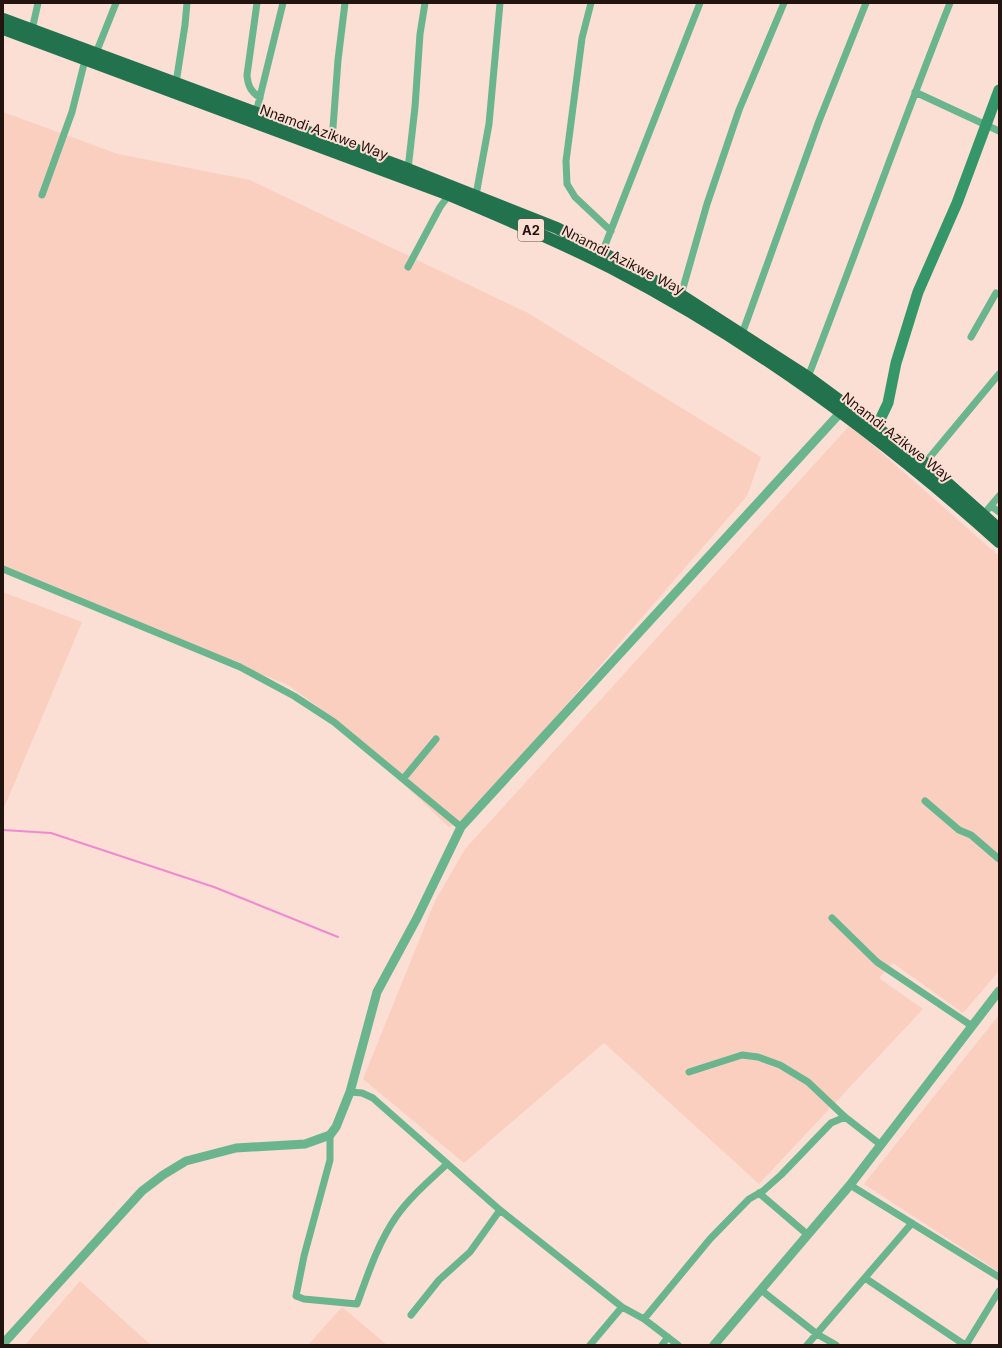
<svg xmlns="http://www.w3.org/2000/svg" width="1002" height="1348" font-family="Inter,sans-serif">
	<style>
		.built { fill: #fbcfc0 }
		.lines { fill: none; stroke-linecap: round; stroke-linejoin: round }
		.stream { stroke: #f189d2; stroke-width: 2 }
		.minor { stroke: #6ab58d; stroke-width: 7 }
		.tertiary { stroke: #6ab58d; stroke-width: 9 }
		.secondary { stroke: #359769; stroke-width: 11 }
		.trunk { stroke: #22724d; stroke-width: 12 }
		.labels { text-anchor: middle; stroke-width: 4; stroke-linejoin: round; paint-order: stroke }
		.shield { fill: #fbded4; stroke: #64514a; stroke-width: 1 }
		.shield-label { font-size: 13px; font-weight: bold; fill: #24140f }
		.street-label { font-size: 14px; fill: #24140f; stroke: #fbded4 }
	</style>
	<rect width="100%" height="100%" fill="#fbded4"/>
	<path class="built" d="M3 112 118 154 250 180 528 313 761 457 747 496 471 815 449 827 335 719 288 685 3 569Z
		M850 425 999 556V971L963 1013 893 963 879 978 923 1009 759 1184 604 1043 464 1163 363 1079 435 901 465 849Z
		M3 592 82 622 4 808 3 807Z
		M999 1015V1272L864 1184Z
		M80 1281 151 1345H25Z
		M342 1307 387 1345H308Z"/>
	<g class="lines">
		<path class="stream" d="M3 830 51 833 214 887 338 937"/>
		<path class="minor" d="M257 3 247 75C248 87 251 91 260 98
			M591 3 582 38 566 161 567 184 575 197 611 231
			M32 30 38 3
			M96 53 116 3
			M176 83 185 25 187 3
			M915 92 999 131
			M256 113 283 3
			M332 141 338 60 345 3
			M408 169 415 107 420 34 425 3
			M42 195 72 112 85 60
			M476 195 489 124 500 3
			M602 253 700 3
			M408 267 440 207 449 195
			M681 295 707 204 739 110 784 3
			M742 334 819 121 866 3
			M971 337 996 293
			M808 377C856 253 901 127 950 3
			M925 463 999 374
			M991 506 999 512
			M983 515 999 496
			M3 569 240 667 294 696 334 722 461 827
			M403 779 436 739
			M925 801 959 830 971 835 999 859
			M832 918 877 962 972 1026
			M689 1072 742 1055 758 1057 780 1065 808 1082 845 1117 881 1145
			M350 1092 362 1093 373 1098 500 1210 622 1307 644 1319 678 1345
			M330 1135V1160L304 1256 296 1296 304 1299 357 1304C368 1274 378 1243 396 1217 410 1197 429 1181 447 1164
			M850 1185 999 1277
			M759 1193 808 1235
			M865 1278 965 1345
			M761 1290 817 1334 836 1345
			M411 1315 439 1280 470 1252 500 1210
			M644 1319 710 1239 749 1199 763 1191 781 1175 831 1123 845 1117
			M590 1345 622 1307
			M662 1345 668 1337
			M807 1345 912 1223
			M966 1345 999 1291"/>
		<path class="tertiary" d="M3 1344 142 1191 163 1175 186 1161 236 1148 305 1144 330 1135 336 1127 350 1092 377 992 417 918 461 827 841 412
			M714 1345 850 1185 999 991"/>
		<path class="secondary" d="M877 426 888 403 896 363 918 292 957 203 999 90"/>
		<path class="trunk" d="M3 19 408 169 557 228 681 295 808 377 925 463 999 529
			M3 29 449 195C504 218 558 241 611 268 752 341 881 436 999 542"/>
	</g>
	<g class="labels">
		<rect class="shield" x="518" y="219" width="26" height="22" rx="3"/>
		<g class="shield-label">
			<text x="531" y="235">A2</text>
		</g>
		<g class="street-label">
			<text transform="translate(324 132) rotate(20)" y="5">Nnamdi Azikwe Way</text>
			<text transform="translate(623 260) rotate(27)" y="5">Nnamdi Azikwe Way</text>
			<text transform="translate(897 437) rotate(38)" y="5">Nnamdi Azikwe Way</text>
		</g>
	</g>
	<rect width="1002" height="1348" fill="none" stroke="#24140f" stroke-width="8"/>
</svg>
